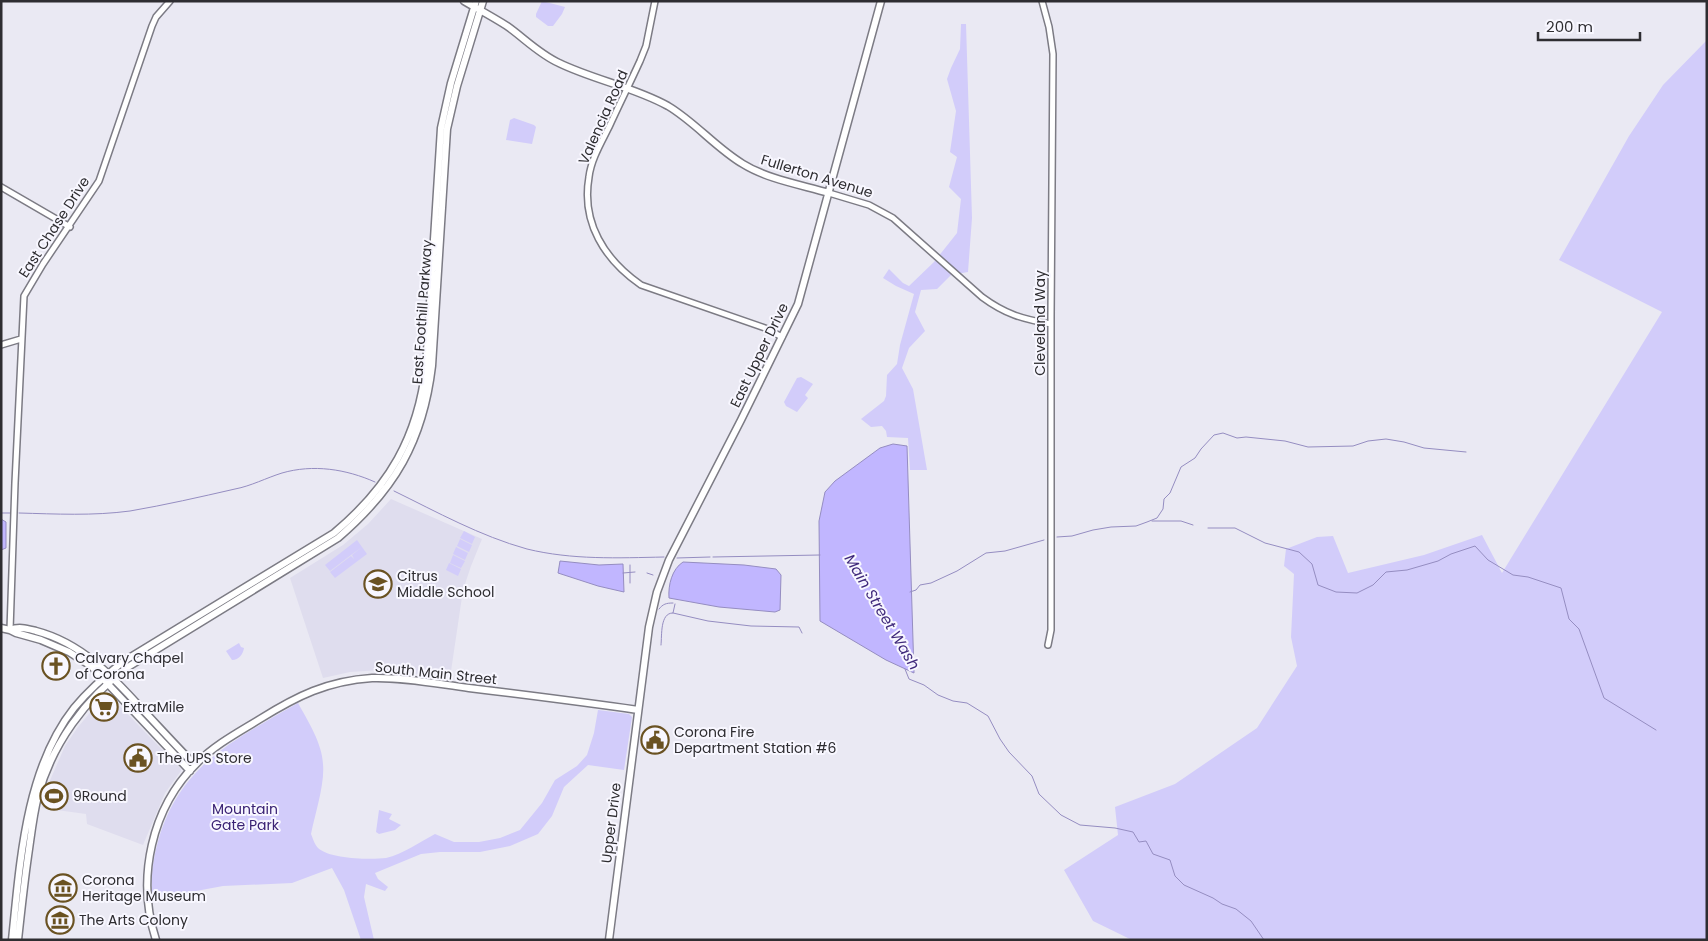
<svg xmlns="http://www.w3.org/2000/svg" width="1708" height="941" font-family="Poppins,sans-serif">
	<style>
		.built { fill: #dfddee }
		.green { fill: #d2ccfa }
		.water { fill: #c1b6ff; stroke: #958dc1 }
		.lines { fill: none; stroke-linecap: round; stroke-linejoin: round }
		.stream { stroke: #958dc1; stroke-width: 1 }
		.minor-casing { stroke: #7c7b84; stroke-width: 8 }
		.major-casing { stroke: #7c7b84; stroke-width: 9 }
		.minor { stroke: #fff; stroke-width: 5 }
		.major { stroke: #fff; stroke-width: 6 }
		.labels { text-anchor: middle; stroke-width: 4; stroke-linejoin: round; paint-order: stroke }
		.street-label { font-size: 14px; fill: #2e2d31; stroke: #f8f7ff }
		.poi-label { font-size: 14px; fill: #2e2d31; stroke: #f8f7ff; text-anchor: start }
		.park-label { font-size: 14px; fill: #3a2274; stroke: #f8f7ff }
		.water-label { font-size: 15px; font-style: italic; fill: #402a7c; stroke: #f8f7ff }
	</style>
	<rect width="100%" height="100%" fill="#eae9f3"/>
	<path class="built" d="M391 499 482 539 471 566 463 590 450 678 381 670 350 672 323 678 290 578 343 545 368 524Z
		M105 695H109L181 769V771L165 793 143 845 87 824 86 814 42 808 48 785 65 746 78 727Z"/>
	<path class="green" d="M542 1 565 7 562 14 553 26H548L536 17V14Z
		M961 24H966L972 218 968 272 951 275 937 289 921 290 915 312 925 331 909 348 902 368 913 389 927 470H910L908 438 887 437 886 431 882 426 871 427 861 419 884 401 886 396 887 375 897 364 900 345 914 294 896 286 883 278 889 269 903 283 909 286 934 262 957 233 961 199 949 187 957 157 950 152 956 111 947 79 951 68 960 49Z
		M1707 40V940H1132L1093 921 1064 870 1118 835 1115 807 1175 784 1257 728 1297 666 1291 637 1294 574 1284 566 1286 549 1317 537 1333 536 1348 573 1424 555 1482 535 1502 573 1662 312 1559 260 1629 136 1663 85Z
		M514 118 534 125 536 127 532 144 506 140 510 120Z
		M801 377 813 384 805 395 808 398 797 412 786 406 784 402 797 378Z
		M464 531 475 537 472 544 460 538Z
		M460 539 472 545 469 552 457 546Z
		M357 540 362 547 351 555 350 553 351 555 330 571 325 565Z
		M362 547 367 554 335 578 330 572 351 556 354 559 352 555Z
		M456 547 468 553 465 560 453 554Z
		M453 555 465 561 461 568 450 563Z
		M449 563 461 569 458 576 446 570Z
		M239 643 241 647 244 648C243 654 239 660 232 660L226 651Z
		M298 703C308 721 322 743 323 764 325 784 315 814 311 834 313 839 314 843 318 848 330 859 370 860 386 858 403 854 420 842 435 834L454 842H479L500 838 520 830 542 803 555 780 577 766 587 755 594 733 598 710 629 714 632 717 624 770 588 765 564 787 552 816 538 834 510 846 480 852H440L421 854 375 873 378 879 388 887 385 891 366 884 364 897 374 940H361L344 890 332 868 292 883 223 886 153 899C150 879 153 858 159 838 181 764 236 739 298 703Z
		M379 810 392 814 389 819 401 825 395 830 379 834 376 832Z"/>
	<path class="water" d="M893 444 907 446 914 673 886 660 820 621 819 521 825 492 835 481 880 448Z
		M1 519 6 522V548L1 550Z
		M560 561 599 565 623 564 624 592 598 586 558 573Z
		M683 562 744 565 776 569 781 575 780 610 775 612 719 607 669 598C668 585 672 569 683 562Z"/>
	<g class="lines">
		<path class="stream" d="M394 491C437 512 480 536 527 549 572 560 618 558 664 557
			M1 513H11
			M19 513C56 514 93 516 130 511 165 505 200 497 235 489 251 486 266 478 282 473 313 464 346 469 375 482
			M1152 521H1181L1193 525
			M1208 528H1235L1265 543 1299 552 1312 564 1318 585 1336 592 1357 593 1373 585 1386 572 1407 570 1438 561 1451 554 1475 546 1488 560 1513 575 1528 577 1561 588 1569 619 1579 629 1604 698 1656 730
			M1057 537 1072 536 1093 530 1111 527 1136 526 1147 522 1157 518 1163 509 1164 499 1170 493 1181 467 1195 458 1201 449 1214 435 1223 433 1237 438 1246 437 1285 441 1308 447 1353 446 1368 441 1386 439 1404 442 1424 448 1466 452
			M713 557 820 555
			M677 558 710 557
			M630 565V583
			M623 573 635 572
			M647 573 653 575
			M910 592 916 590 920 585 931 583 957 571 986 553 1005 551 1044 540
			M659 609C663 604 666 603 673 603
			M673 613 708 621 751 626 799 627 802 633
			M661 645C662 635 660 613 673 613L675 604
			M905 669 909 679 924 685 938 695 953 701 967 703 988 716 1000 739 1009 752 1032 776 1039 794 1061 815 1080 825 1115 828 1133 832 1139 842 1146 841 1153 854 1170 860 1175 876 1184 885 1213 898 1222 904 1236 909 1251 921 1264 940"/>
		<g class="minor-casing">
			<path id="minor" d="M655 1 646 46 640 61C630 83 619 105 609 127 601 143 591 160 589 177 581 223 605 260 641 285L765 328 782 337
				M1042 1 1049 27 1053 54 1051 315V630L1048 645
				M1 187 70 227
				M829 193 869 205 893 218 982 297C1005 314 1022 319 1051 324
				M1 345 21 339
				M10 630 15 483 24 296 43 264 99 181 152 26 156 17 170 1"/>
		</g>
		<g class="major-casing">
			<path id="major" d="M464 1C478 9 493 17 507 26 524 38 539 54 559 63 594 80 634 87 668 106 695 122 716 148 743 164 767 179 802 185 829 193
				M1 628 10 630 16 633 41 640 69 652 91 666 190 771
				M10 630C19 626 28 629 36 631 82 643 112 676 142 709 160 728 177 747 195 765
				M12 940C20 864 25 770 74 708 88 691 106 675 124 661L334 533C389 487 418 437 426 366L441 128 451 83 476 1
				M18 940C21 912 24 884 28 856 31 836 33 816 38 796 52 744 85 699 128 667L338 538C395 489 423 441 432 366L447 129 457 86 483 1
				M156 940C136 879 151 807 198 762 216 744 239 732 260 719 297 696 327 681 372 678 404 677 438 684 469 688 526 695 582 702 638 710
				M609 940 649 627 657 592 669 560 741 420 798 304 881 1"/>
		</g>
		<use href="#minor" class="minor"/>
		<use href="#major" class="major"/>
	</g>
	<defs>
		<g id="school-ring" transform="scale(1.4375)"><circle r="9.5" fill="#f8f7ff" stroke="#6a5222" stroke-width="1.5"/><path d="M0-5L7-2L0 1L-7-2ZM-4 1L0 2.5L4 1V4Q0 6-4 4Z" fill="#6a5222"/></g>
		<g id="church-ring" transform="scale(1.4375)"><circle r="9.5" fill="#f8f7ff" stroke="#6a5222" stroke-width="1.5"/><path d="M-1.2-6h2.4v3.5h3.3v2.4h-3.3V6h-2.4V-.1h-3.3v-2.4h3.3Z" fill="#6a5222"/></g>
		<g id="supermarket-ring" transform="scale(1.4375)"><circle r="9.5" fill="#f8f7ff" stroke="#6a5222" stroke-width="1.5"/><path d="M-6-5.5h2.5l.6 2H6L4.5 2H-2.5L-4.4-4H-6ZM-1.5 3.2a1.3 1.3 0 1 0 .1 0ZM3 3.2a1.3 1.3 0 1 0 .1 0Z" fill="#6a5222"/></g>
		<g id="civic-ring" transform="scale(1.4375)"><circle r="9.5" fill="#f8f7ff" stroke="#6a5222" stroke-width="1.5"/><path d="M-.6-6.5H3V-4.5H.6V-3L4-1V1h2V6H-6V1h2V-1L-.6-3ZM-1.2 2.5V6h2.4V2.5Z" fill="#6a5222"/></g>
		<g id="stadium-ring" transform="scale(1.4375)"><circle r="9.5" fill="#f8f7ff" stroke="#6a5222" stroke-width="1.5"/><path d="M0-5a6.5 5 0 1 0 0 10a6.5 5 0 1 0 0-10ZM-3.5-1.8h7v3.6h-7Z" fill="#6a5222"/></g>
		<g id="museum-ring" transform="scale(1.4375)"><circle r="9.5" fill="#f8f7ff" stroke="#6a5222" stroke-width="1.5"/><path d="M0-6L6-3V-2H-6V-3ZM-5-1h2V3h-2ZM-1-1h2V3h-2ZM3-1h2V3H3ZM-6 4H6V6H-6Z" fill="#6a5222"/></g>
	</defs>
	<g fill-rule="evenodd">
		<use href="#school-ring" x="378" y="584"/>
		<use href="#church-ring" x="56" y="666"/>
		<use href="#supermarket-ring" x="104" y="707"/>
		<use href="#civic-ring" x="655" y="740"/>
		<use href="#civic-ring" x="138" y="758"/>
		<use href="#stadium-ring" x="54" y="796"/>
		<use href="#museum-ring" x="63" y="888"/>
		<use href="#museum-ring" x="60" y="920"/>
	</g>
	<g class="labels">
		<g class="street-label">
			<text transform="translate(603 117) rotate(-66)" y="5">Valencia Road</text>
			<text transform="translate(817 176) rotate(17)" y="5">Fullerton Avenue</text>
			<text transform="translate(54 227) rotate(-57)" y="5">East Chase Drive</text>
			<text transform="translate(422 312) rotate(-86)" y="5">East Foothill Parkway</text>
			<text transform="translate(1040 323) rotate(-90)" y="5">Cleveland Way</text>
			<text transform="translate(759 355) rotate(-64)" y="5">East Upper Drive</text>
			<text transform="translate(436 673) rotate(6)" y="5">South Main Street</text>
			<text transform="translate(611 823) rotate(-83)" y="5">Upper Drive</text>
		</g>
		<g class="poi-label">
			<text x="397" y="581">Citrus<tspan x="397" dy="16">Middle School</tspan></text>
			<text x="75" y="663">Calvary Chapel<tspan x="75" dy="16">of Corona</tspan></text>
			<text x="123" y="712">ExtraMile</text>
			<text x="674" y="737">Corona Fire<tspan x="674" dy="16">Department Station #6</tspan></text>
			<text x="157" y="763">The UPS Store</text>
			<text x="73" y="801">9Round</text>
			<text x="82" y="885">Corona<tspan x="82" dy="16">Heritage Museum</tspan></text>
			<text x="79" y="925">The Arts Colony</text>
		</g>
		<g class="park-label">
			<text x="245" y="814">Mountain<tspan x="245" dy="16">Gate Park</tspan></text>
		</g>
		<g class="water-label">
			<text transform="translate(882 612) rotate(59)" y="5">Main Street Wash</text>
		</g>
	</g>
	<rect width="1708" height="941" fill="none" stroke="#2e2d31" stroke-width="5"/>
	<path d="M1538 32v8h102v-8" fill="none" stroke="#2e2d31" stroke-width="2.5"/>
	<text x="1546" y="32" font-size="15" fill="#2e2d31" stroke="#f8f7ff" stroke-width="4" paint-order="stroke">200 m</text>
</svg>
